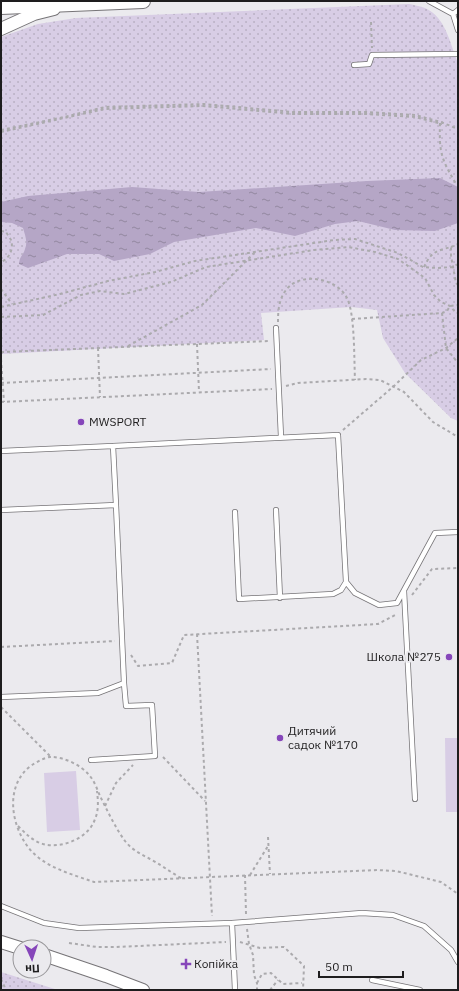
<svg xmlns="http://www.w3.org/2000/svg" width="459" height="991" font-family="'IBM Plex Sans',sans-serif">
	<style>
		.grass { fill: url(#grass-dots) }
		.pitch { fill: #d8cde5 }
		.water { fill: url(#water-ripples) }
		.lines { fill: none; stroke-linecap: round; stroke-linejoin: round }
		.lane-casing { stroke: #767477; stroke-width: 6 }
		.secondary-casing { stroke: #767477; stroke-width: 14 }
		.primary-casing { stroke: #767477; stroke-width: 16 }
		.path { stroke: #abaaad; stroke-width: 2; stroke-dasharray: 3 3; stroke-linecap: butt }
		.lane { stroke: #fff; stroke-width: 4.5 }
		.secondary { stroke: #fff; stroke-width: 12 }
		.primary { stroke: #fff; stroke-width: 14 }
		.poi-dot { fill: #8646ba; stroke: #ebeaee; stroke-width: 1.5 }
		.labels { text-anchor: middle; stroke-width: 4; stroke-linejoin: round; paint-order: stroke }
		.poi-label { font-size: 12px; fill: #1e1d1e; stroke: #ebeaee; text-anchor: start }
	</style>
	<defs>
		<pattern id="grass-dots" width="8" height="8" patternUnits="userSpaceOnUse"><rect width="8" height="8" fill="#d8cde5"/><path d="M2 2h.1M6 6h.1" fill="none" stroke="#b9b0c4" stroke-width="1.8" stroke-linecap="round"/></pattern>
		<pattern id="water-ripples" width="26" height="14" patternUnits="userSpaceOnUse"><rect width="26" height="14" fill="#b5a6c6"/><path d="M2 4q2-2 4 0t4 0M15 11q2-2 4 0t4 0" fill="none" stroke="#9387a0"/></pattern>
	</defs>
	<rect width="100%" height="100%" fill="#ebeaee"/>
	<path class="grass" d="M409 4C414 5 420 6 425 8 446 17 450 44 458 63V421L451 418 405 373 383 338 377 310 351 307 261 313 264 340 1 354V37L38 24 76 18Z
		M1 972 58 990H1Z"/>
	<path class="pitch" d="M445 738H458V812H446Z
		M76 771 80 830 47 832 44 773Z"/>
	<path class="water" d="M440 178 458 187V223L435 231 395 230 358 221 335 224 295 236 256 228 174 242 150 254 114 261 99 254H67L28 268 19 264C20 255 23 256 25 249 28 242 25 235 23 228L12 223 1 222V202L28 196 132 187 199 192 367 181Z"/>
	<g class="lines">
		<g class="lane-casing">
			<path id="lane" d="M429 1 453 14 458 30
				M453 14 458 10
				M354 65 369 64 372 55 458 54
				M276 328 281 437
				M1 451 113 446
				M1 510 116 505 113 446 338 435 346 582 341 590 333 594 239 599 235 512
				M276 510 280 598
				M346 582 355 593 379 605 397 603 435 533 458 532
				M404 591 415 799
				M1 697 98 693 124 683 116 505
				M91 760 155 756 152 705 126 706 124 683
				M1 906 44 923 79 928 232 923 362 913 393 915 424 926 451 950 458 962
				M232 923 235 990
				M372 980 420 990"/>
		</g>
		<g class="secondary-casing">
			<path id="secondary" d="M1 29 34 14 54 9
				M1 942 20 948
				M44 955 106 976 143 990"/>
		</g>
		<g class="primary-casing">
			<path id="primary" d="M1 7 143 1"/>
		</g>
		<path class="path" d="M371 22 372 48
			M440 123C439 151 441 159 455 182L458 183
			M1 130 64 117 105 107 204 104 293 112H366L415 115 441 122 458 129
			M1 132 105 109 203 106 293 114H366L415 117 442 124
			M1 231 6 232C7 234 10 238 11 240 14 249 9 259 1 262
			M451 247 458 244
			M424 267C431 252 436 251 451 247V256L456 283 458 285
			M1 289 12 304
			M1 307 60 294 108 281 155 272 195 261 334 240 355 239 398 253 423 267 437 268 453 267 458 264
			M442 313 446 348 458 363
			M1 317 43 315 81 295 100 291 124 294 171 282 206 267 314 250 348 247 375 252 398 259 425 278 434 295 441 302 450 306 456 313H458
			M352 319 442 313 447 311 450 306 458 305
			M278 322C278 310 279 299 286 290 300 271 337 278 347 298 355 314 354 359 355 380
			M197 344 199 392
			M128 346 202 305 255 252
			M98 348 100 397
			M1 352 269 341
			M1 359 4 402
			M1 383 271 369
			M286 386 298 383 366 379 380 380 404 392 433 422 458 437
			M1 402 272 389
			M343 430 394 386 421 360 446 348 458 338
			M412 595 432 569 458 568
			M197 634 212 916
			M1 647 115 641
			M131 655 138 666 172 663 184 635 378 624 397 614
			M1 707 51 757
			M163 757 205 801
			M105 806 116 783 133 765
			M18 826C26 834 33 841 43 844 62 849 89 838 95 819 99 810 98 800 97 791
			M268 837 270 874
			M245 875 246 914
			M250 875 268 846
			M181 878C170 872 160 864 150 859 141 854 132 850 125 841 116 829 107 810 100 796 97 789 94 780 89 775 81 765 64 757 51 757 45 757 37 762 32 765 5 784 10 823 28 847 43 867 71 874 94 882L377 870 396 871 441 882 458 894
			M247 929 249 944 253 955 254 975 257 983V990
			M240 942 260 948 284 947 304 966 303 990
			M69 943 97 947H116L226 942
			M1 979 6 990
			M257 983 262 974 271 973 283 984 302 983
			M270 990 278 980"/>
		<use href="#lane" class="lane"/>
		<use href="#secondary" class="secondary"/>
		<use href="#primary" class="primary"/>
	</g>
	<g class="poi-dot">
		<circle cx="81" cy="422" r="4"/>
		<circle cx="449" cy="657" r="4"/>
		<circle cx="280" cy="738" r="4"/>
		<path d="M184 958h4v4h4v4h-4v4h-4v-4h-4v-4h4z"/>
	</g>
	<g class="labels">
		<g class="poi-label">
			<text x="89" y="426">MWSPORT</text>
			<text x="441" y="661" text-anchor="end">Школа №275</text>
			<text x="288" y="735">Дитячий<tspan x="288" dy="14">садок №170</tspan></text>
			<text x="194" y="968">Копійка</text>
		</g>
	</g>
	<rect width="459" height="991" fill="none" stroke="#1e1d1e" stroke-width="4"/>
	<g transform="translate(32 959) rotate(177)"><circle r="19" fill="#ebeaee" stroke="#99989b"/>
	<path d="M0-3L7 15L0 10L-7 15Z" fill="#8646ba"/>
	<text y="-6" font-size="11" font-weight="bold" text-anchor="middle" fill="#1e1d1e">Пн</text>
	</g>
	<path d="M319 971v6h84v-6" fill="none" stroke="#1e1d1e" stroke-width="2"/>
	<text x="325" y="971" font-size="12" fill="#1e1d1e" stroke="#ebeaee" stroke-width="3" paint-order="stroke">50 m</text>
</svg>
